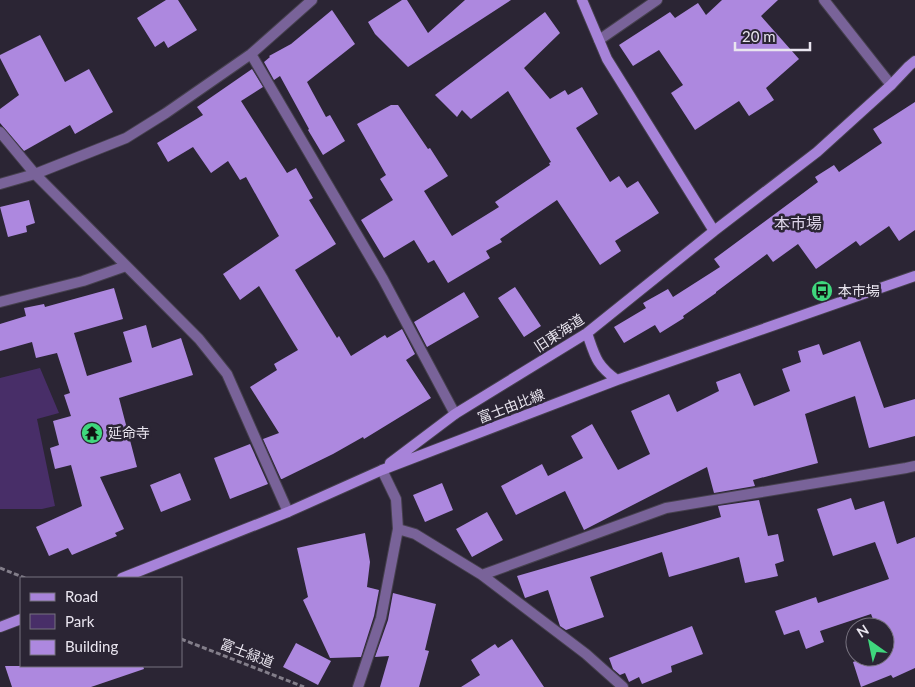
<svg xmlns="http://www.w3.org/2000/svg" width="915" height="687" font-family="Lato,'Noto Sans JP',sans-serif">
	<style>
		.green { fill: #482e68 }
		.building { fill: #ad88df }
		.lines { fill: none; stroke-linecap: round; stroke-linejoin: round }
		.street-casing { stroke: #46404e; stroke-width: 12 }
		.secondary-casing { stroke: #46404e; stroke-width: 12 }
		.path { stroke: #837e8a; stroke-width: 3; stroke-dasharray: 5 2.5; stroke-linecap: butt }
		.street { stroke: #796399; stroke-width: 10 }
		.secondary { stroke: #a783d9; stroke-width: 10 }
		.labels { text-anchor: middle; stroke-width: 5; stroke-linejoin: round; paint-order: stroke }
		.poi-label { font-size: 14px; fill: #e9e5ef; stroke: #2b2534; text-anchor: start }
		.street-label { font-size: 14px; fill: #e9e5ef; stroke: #2b2534 }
		.quarter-label { font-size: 16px; fill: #dbd3e7; stroke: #2b2534 }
	</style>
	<rect width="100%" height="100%" fill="#2b2534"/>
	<path class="green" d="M40 368 59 413 37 419 55 506 42 509H0V378Z"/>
	<path class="building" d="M166 0H178L197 30 168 48 164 41 155 47 137 18Z
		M402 0H407L428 33 465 0H511L408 67 375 34 368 22Z
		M722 0H778L761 16 799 59 766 88 774 100 749 116 739 101 695 130 671 93 683 85 659 50 633 66 619 45 670 12 675 18 698 3 706 15Z
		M332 10 355 44 307 82 326 117 330 115 345 141 323 155 308 130 309 129 280 76 274 80 264 62 270 57 269 56 291 44Z
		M545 12 560 33 524 68 550 99 565 90 568 95 582 87 598 114 576 128 610 182 619 176 627 188 638 181 659 213 615 241 621 251 600 265 557 200 500 239 502 242 486 251 490 258 448 283 434 260 428 263 414 240 384 258 361 220 393 200 380 179 386 175 357 124 391 105H398L428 149 430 148 448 176 424 191 452 236 499 207 495 202 550 165 549 163 551 162 508 91 471 119 462 110 457 117 435 95Z
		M40 35 65 82 89 69 113 112 75 134 70 125 24 151 0 123V109L19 95 0 58V55Z
		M252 69 263 87 241 101 287 173 296 168 313 198 309 200 336 244 295 270 337 338 339 336 351 356 385 335 387 338 402 329 415 354 406 360 431 398 364 439 363 437 333 454 282 479H281L263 439 279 433 250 387 277 370 274 364 298 350 259 286 240 300 223 274 279 236 246 177 240 180 228 161 211 173 193 147 168 162 157 143 203 115 197 107Z
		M915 102V230L899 241 889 226 860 246 856 241 816 269 798 244 773 262 767 254 716 292V293L683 316 684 318 660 333 655 325 624 343 614 327 646 308 643 303 668 289 673 297 720 267 714 259 818 182 815 177 834 165 839 172 882 143 873 129Z
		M29 200 35 223 26 226 27 232 8 237 0 207Z
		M515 287 541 326 524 337 498 298Z
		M114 288 123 319 74 333 87 376 132 362 123 332 146 325 152 348 181 338 193 375 119 398 137 467 100 477 124 529 115 533 117 536 72 555 68 548 49 556 36 527 82 506 71 465 55 469 50 448 59 445 53 421 71 416 64 395 70 393 57 353 36 358 32 342 0 351V324L26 316 24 308 44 304 45 307Z
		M464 292 479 317 427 347 414 322Z
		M860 341 884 408 915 399V436L869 448 855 396 805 414 818 463 753 480 755 486 714 493 707 467 584 530 565 491 516 515 501 486 542 464 548 476 583 458 571 436 592 424 618 470 650 454 631 411 669 394 677 412 719 391 716 382 740 373 754 406 790 391 782 369 801 362 798 351 819 344 823 355Z
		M250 444 268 484 230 499 214 458Z
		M180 473 191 500 161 512 150 485Z
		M442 483 453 510 425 522 413 495Z
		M851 498 855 510 884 501 897 544 915 537V668L893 678 891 675 861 687 853 662 867 657H885V627H876L871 614 820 631 824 642 806 649 799 630 784 635 775 611 816 597 818 603 889 579 875 542 833 556 817 509Z
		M759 500 768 536 778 534 784 561 775 564 778 576 745 583 739 557 669 577 662 552 590 577 604 617 566 630 560 626 548 590 525 598 517 576 721 517 718 506Z
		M487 512 503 540 472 557 456 529Z
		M365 533 370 562 367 587 379 590 374 616 361 657 330 658 303 600 308 597 297 548Z
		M393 593 436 604 425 650 429 651 419 687H380L389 656 375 657 388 620Z
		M692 626 703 654 671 666 672 672 642 684 639 677 629 682 625 673 620 675 613 669 609 658Z
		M512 639 544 687H461L480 675 471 660 495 644 498 648Z
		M296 643 331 661 318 685 283 667Z
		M5 666H143L144 669 91 687H12Z"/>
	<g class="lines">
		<g class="street-casing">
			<path id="street" d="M824 0 891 85
				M599 40 657 0
				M251 54 383 279 455 414
				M0 132 35 174 199 339 227 374 288 512
				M0 184 35 174 126 138 166 113 251 54 312 0
				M0 302 83 281 126 266
				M398 529 415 534 482 575 586 654 623 687
				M482 575 666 508 906 468 915 466
				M358 687 381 618 398 529 396 499 382 470"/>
		</g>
		<g class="secondary-casing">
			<path id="secondary" d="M582 0 607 59 714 231
				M587 333C595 356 596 365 617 380
				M390 463 455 414 587 333 714 231 817 152 891 85 909 66 915 61
				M122 578 288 512 382 470 617 380 915 276
				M0 627 21 619"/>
		</g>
		<path class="path" d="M0 568 25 578
			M181 639 304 687"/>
		<use href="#street" class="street"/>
		<use href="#secondary" class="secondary"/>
	</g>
	<defs>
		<g id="bus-disc" transform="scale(1.125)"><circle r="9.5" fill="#3fd77d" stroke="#2b2534"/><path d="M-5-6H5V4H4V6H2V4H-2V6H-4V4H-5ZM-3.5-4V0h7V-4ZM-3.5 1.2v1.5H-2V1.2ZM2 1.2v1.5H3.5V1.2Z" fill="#111"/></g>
		<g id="temple-disc" transform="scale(1.125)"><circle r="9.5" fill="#3fd77d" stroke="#2b2534"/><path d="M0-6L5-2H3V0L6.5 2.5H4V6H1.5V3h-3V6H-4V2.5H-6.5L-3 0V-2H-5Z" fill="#111"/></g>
	</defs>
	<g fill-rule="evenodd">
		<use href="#bus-disc" x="822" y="291"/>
		<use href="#temple-disc" x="92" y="433"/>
	</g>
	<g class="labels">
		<g class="poi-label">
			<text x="838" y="296">本市場</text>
			<text x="108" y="438">延命寺</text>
		</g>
		<g class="street-label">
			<text transform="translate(559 333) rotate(-33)" y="5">旧東海道</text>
			<text transform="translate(511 406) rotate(-21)" y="5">富士由比線</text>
			<text transform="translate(247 653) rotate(21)" y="5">富士緑道</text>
		</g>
		<g class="quarter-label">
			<text x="798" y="229">本市場</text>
		</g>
	</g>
	<rect x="20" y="577" width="162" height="90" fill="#2b2534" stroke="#77727f"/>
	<rect x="30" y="593" width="25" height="8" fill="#a783d9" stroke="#77727f"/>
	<text x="65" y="602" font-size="15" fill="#e9e5ef">Road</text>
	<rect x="30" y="614" width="25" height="15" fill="#482e68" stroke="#77727f"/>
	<text x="65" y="627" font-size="15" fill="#e9e5ef">Park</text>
	<rect x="30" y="640" width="25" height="15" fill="#ad88df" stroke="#77727f"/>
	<text x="65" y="652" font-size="15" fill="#e9e5ef">Building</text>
	<g transform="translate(870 642) rotate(327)"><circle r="24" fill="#2b2534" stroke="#77727f"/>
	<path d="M0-4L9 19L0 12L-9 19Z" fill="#3fd77d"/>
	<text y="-8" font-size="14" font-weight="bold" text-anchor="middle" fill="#e9e5ef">N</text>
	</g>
	<path d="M735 42v8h75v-8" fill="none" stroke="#e9e5ef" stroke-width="2.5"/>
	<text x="742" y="42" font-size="15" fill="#e9e5ef" stroke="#2b2534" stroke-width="4" paint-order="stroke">20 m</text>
</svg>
